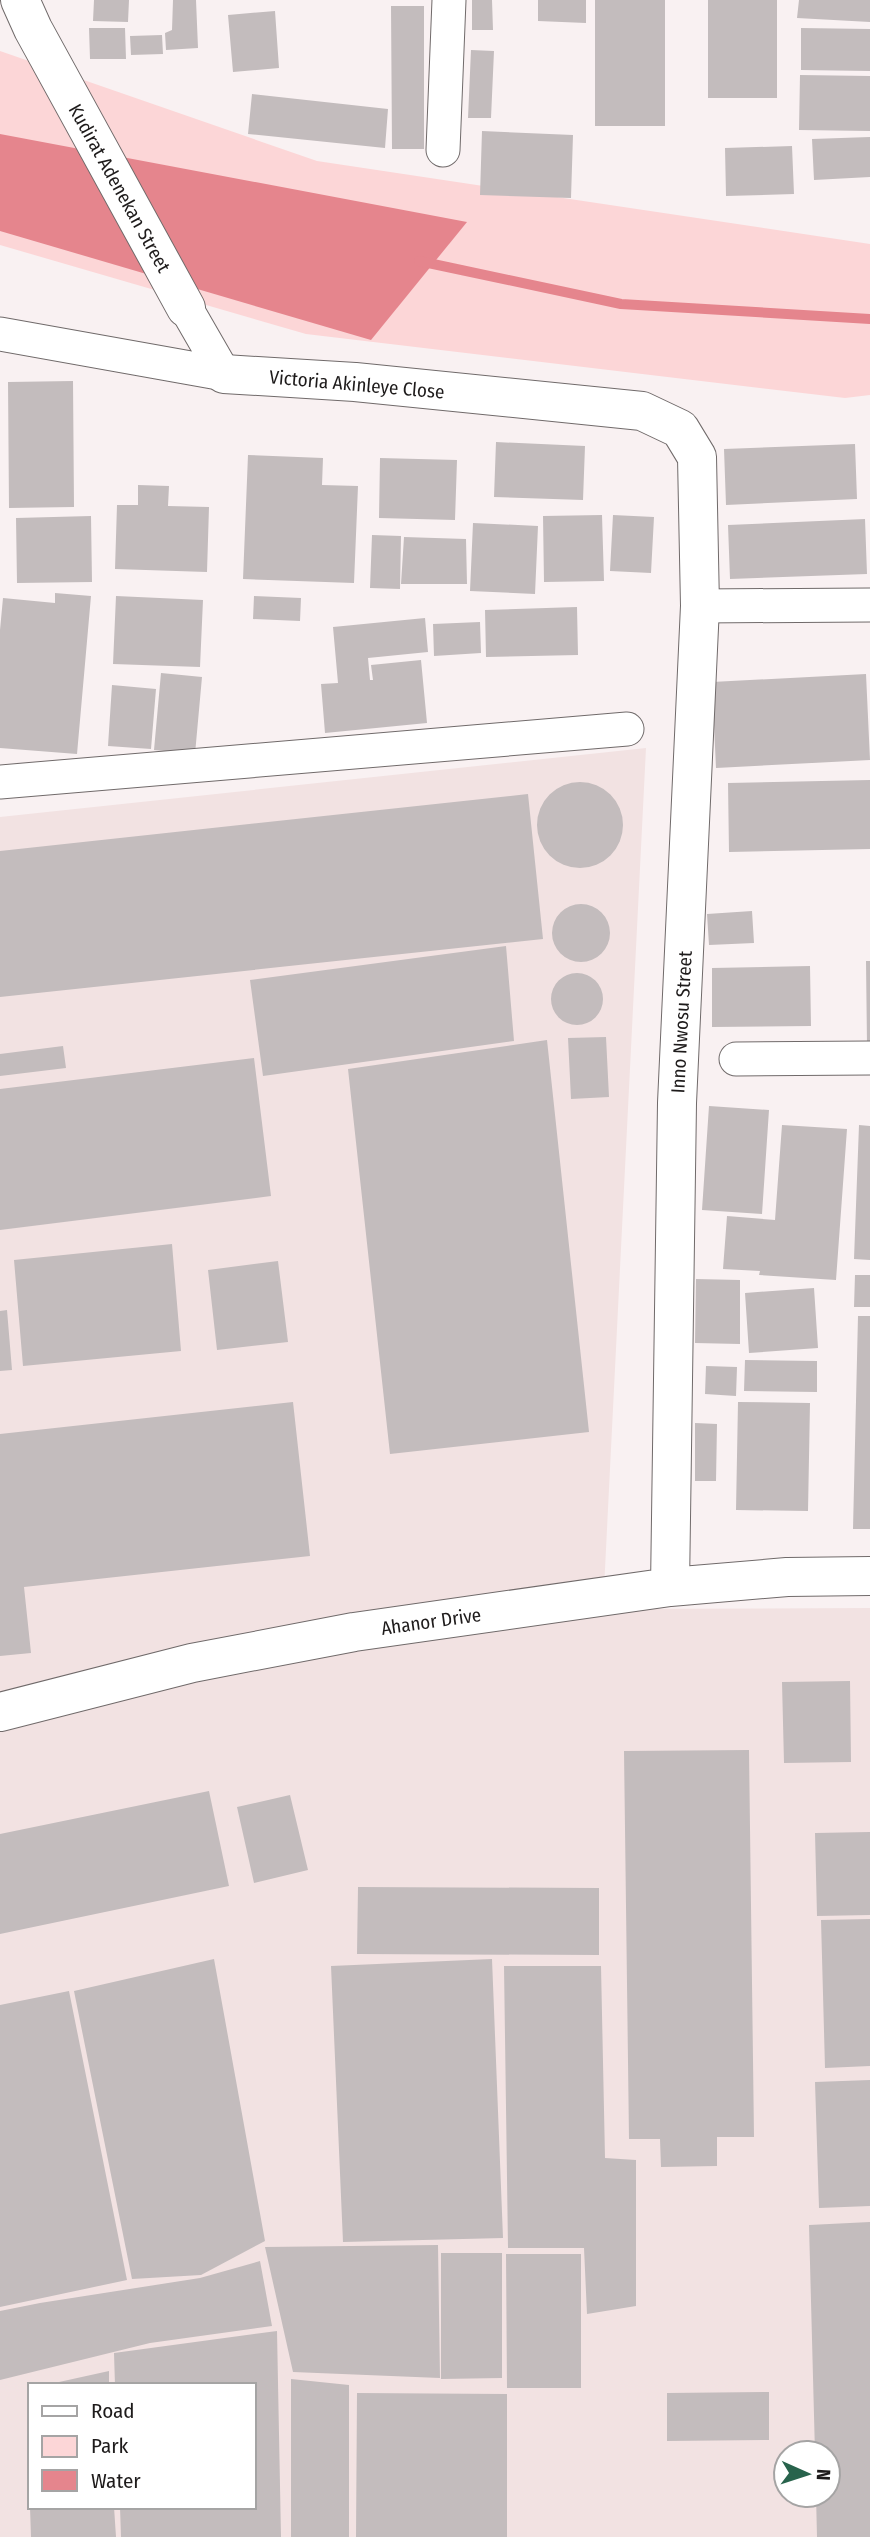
<svg xmlns="http://www.w3.org/2000/svg" width="870" height="2537" font-family="'Fira Sans Condensed',sans-serif">
	<style>
		.built { fill: #f2e2e2; fill-rule: evenodd }
		.green { fill: #fcd6d7 }
		.water { fill: #e5858d }
		.lines { fill: none; stroke-linecap: round; stroke-linejoin: round }
		.stream { stroke: #e5858d; stroke-width: 10 }
		.building { fill: #c3bcbd }
		.minor-casing { stroke: #706a6a; stroke-width: 35 }
		.tertiary-casing { stroke: #706a6a; stroke-width: 40 }
		.minor { stroke: #fff; stroke-width: 33 }
		.tertiary { stroke: #fff; stroke-width: 38 }
		.labels { text-anchor: middle; stroke-width: 5; stroke-linejoin: round; paint-order: stroke }
		.street-label { font-size: 19px; fill: #1e1b1b; stroke: #fff }
	</style>
	<rect width="100%" height="100%" fill="#f9f1f2"/>
	<path class="built" d="M646 748 603 1609 870 1608V2537H0V817ZM30 2385H254V2507H30ZM786 2453H828V2495H786Z"/>
	<path class="green" d="M0 51 317 161 870 244V395L845 398 306 334 0 245Z"/>
	<path class="water" d="M0 134 467 222 371 340 0 231Z"/>
	<g class="lines">
		<path class="stream" d="M419 261 621 304 870 319"/>
	</g>
	<path class="building" d="M94 0H129L128 22 93 21Z
		M173 0H196L198 48 166 50 165 33 172 30Z
		M472 0H492L493 30H472Z
		M538 0H586V23L538 21Z
		M595 0H665V126H595Z
		M708 0H777V98H708Z
		M799 0H870V22L797 18Z
		M391 6H424V149H392Z
		M275 11 279 68 233 72 228 15Z
		M89 28H125L126 59H90Z
		M801 28 870 29V71L801 70Z
		M162 35 163 54 131 55 130 36Z
		M471 50 494 51 491 118H468Z
		M800 75 870 76V131L799 130Z
		M252 94 388 109 385 148 248 134Z
		M482 131 573 135 571 198 480 195Z
		M870 137V177L814 180 812 139Z
		M792 146 794 194 726 196 725 148Z
		M73 381 74 507 9 508 8 382Z
		M496 442 585 446 583 500 494 497Z
		M855 444 857 499 726 505 724 449Z
		M248 455 323 458 322 485 358 486 354 583 243 579Z
		M380 458 457 460 455 520 379 518Z
		M138 485 169 486 168 506 209 507 207 572 115 569 117 505H138Z
		M602 515 604 581 544 582 543 516Z
		M613 515 654 517 651 573 610 571Z
		M91 516 92 582 17 583 16 518Z
		M865 519 867 574 730 579 728 525Z
		M473 523 538 526 535 594 470 591Z
		M372 535 401 536 400 589 370 588Z
		M404 537 466 539 467 584H401Z
		M55 593 91 596 77 754 0 748V630L3 598 55 603Z
		M116 596 203 600 200 667 113 664Z
		M254 596 301 598 300 621 253 619Z
		M577 607 578 655 486 657 485 610Z
		M425 618 428 652 368 658 370 680H373L371 665 421 660 427 723 325 733 321 684 338 683 333 627Z
		M480 622 481 653 434 656 433 624Z
		M161 673 202 677 195 754 154 750Z
		M866 674 870 760 716 768 712 682Z
		M112 685 156 689 151 749 108 746Z
		M870 780V849L729 852 728 783Z
		M537 825a43 43 0 1 1 86 0a43 43 0 1 1-86 0Z
		M528 794 543 939 0 997V851Z
		M552 933a29 29 0 1 1 58 0a29 29 0 1 1-58 0Z
		M752 911 754 943 709 945 707 914Z
		M506 946 514 1041 263 1076 250 980Z
		M866 961H870V1044H867Z
		M810 966 811 1026 712 1027V968Z
		M551 999a26 26 0 1 1 52 0a26 26 0 1 1-52 0Z
		M606 1037 609 1097 571 1099 568 1038Z
		M547 1040 589 1432 390 1454 348 1069Z
		M63 1046 66 1068 0 1076V1054Z
		M254 1058 271 1196 0 1230V1089Z
		M709 1106 769 1110 762 1214 702 1210Z
		M782 1125 847 1129 836 1280 759 1275 760 1271 723 1269 727 1216 775 1220Z
		M859 1125 870 1126V1260L854 1259Z
		M172 1244 181 1351 23 1366 14 1260Z
		M278 1261 288 1342 217 1350 208 1270Z
		M855 1275H870V1307H854Z
		M696 1279 740 1280V1344L695 1343Z
		M814 1288 818 1348 749 1353 745 1293Z
		M7 1310 12 1370 0 1371V1311Z
		M858 1316H870V1529H853Z
		M745 1360 817 1361V1392L744 1391Z
		M706 1366 737 1367 736 1396 705 1394Z
		M293 1402 310 1556 24 1587 31 1653 0 1656V1434Z
		M738 1402 810 1403 808 1511 736 1510Z
		M695 1423 717 1424 716 1481H695Z
		M850 1681 851 1762 784 1763 782 1682Z
		M749 1750 754 2137H717V2166L661 2167 660 2139H629L624 1751Z
		M209 1791 229 1886 0 1934V1834Z
		M290 1795 308 1870 254 1883 237 1807Z
		M870 1832V1915L817 1916 815 1833Z
		M358 1887 599 1888V1955L357 1954Z
		M870 1919V2066L825 2068 821 1920Z
		M214 1959 265 2241 201 2275 132 2279 74 1991Z
		M492 1959 503 2238 343 2242 331 1966Z
		M504 1966H601L605 2158 636 2160V2306L587 2314 584 2248H508Z
		M69 1991 127 2280 0 2307V2005Z
		M870 2080V2206L819 2208 815 2082Z
		M870 2222V2537H817L816 2495H828V2453H815L809 2225Z
		M438 2245 440 2378 293 2372 265 2247Z
		M441 2253H502V2378L441 2379Z
		M506 2254H581V2388H507Z
		M260 2261 272 2326 150 2343 0 2380V2311L40 2303 200 2278Z
		M277 2331 281 2537H121L120 2507H254V2385H115L114 2353Z
		M109 2371V2385H50V2384Z
		M291 2379 349 2385V2537H291Z
		M769 2392V2440L667 2441V2393Z
		M357 2393 507 2394V2537H356Z
		M30 2507H114L116 2537H31Z"/>
	<g class="lines">
		<g class="minor-casing">
			<path id="minor" d="M443 150 449 0
				M186 308 224 374
				M0 334 224 374
				M700 606 870 605
				M0 782 627 729
				M736 1059 870 1058"/>
		</g>
		<g class="tertiary-casing">
			<path id="tertiary" d="M20 0 33 29 186 308
				M224 374 355 382 642 411 680 429 697 457 700 606 677 1103 670 1587
				M0 1712 192 1663 354 1632 670 1587 787 1577 870 1576"/>
		</g>
		<use href="#minor" class="minor"/>
		<use href="#tertiary" class="tertiary"/>
	</g>
	<g class="labels">
		<g class="street-label">
			<text transform="translate(120 188) rotate(61)" y="7">Kudirat Adenekan Street</text>
			<text transform="translate(357 384) rotate(5)" y="7">Victoria Akinleye Close</text>
			<text transform="translate(681 1022) rotate(-87)" y="7">Inno Nwosu Street</text>
			<text transform="translate(431 1621) rotate(-8)" y="7">Ahanor Drive</text>
		</g>
	</g>
	<rect x="28" y="2383" width="228" height="126" fill="#ffffff" stroke="#a5a4a4" stroke-width="2"/>
	<rect x="42" y="2406" width="35" height="10" fill="#ffffff" stroke="#a5a4a4" stroke-width="2"/>
	<text x="91" y="2418" font-size="21" fill="#1e1b1b">Road</text>
	<rect x="42" y="2436" width="35" height="21" fill="#fcd6d7" stroke="#a5a4a4" stroke-width="2"/>
	<text x="91" y="2453" font-size="21" fill="#1e1b1b">Park</text>
	<rect x="42" y="2470" width="35" height="21" fill="#e5858d" stroke="#a5a4a4" stroke-width="2"/>
	<text x="91" y="2488" font-size="21" fill="#1e1b1b">Water</text>
	<g transform="translate(807 2474) rotate(93)"><circle r="33" fill="#ffffff" stroke="#a5a4a4" stroke-width="2"/>
	<path d="M0-5L12 26L0 18L-12 26Z" fill="#28634c"/>
	<text y="-10" font-size="19" font-weight="bold" text-anchor="middle" fill="#1e1b1b">N</text>
	</g>
</svg>
